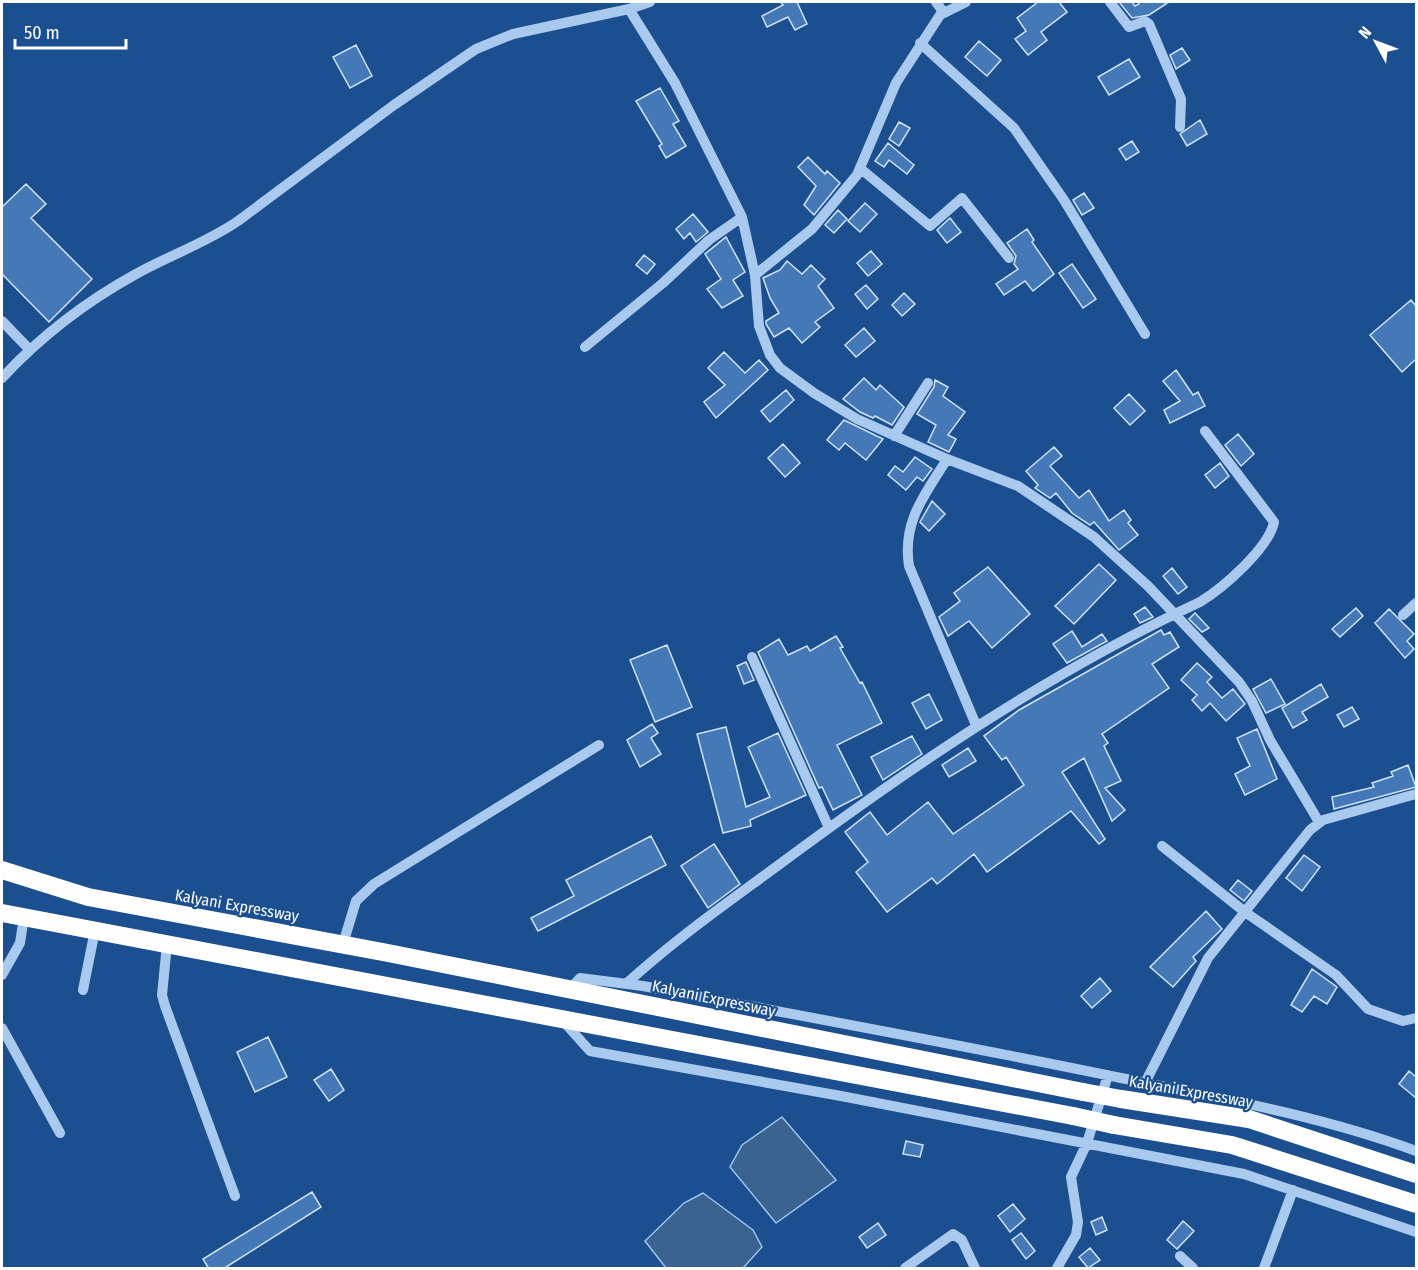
<svg xmlns="http://www.w3.org/2000/svg" width="1418" height="1270" font-family="'Fira Sans Condensed',sans-serif">
	<style>
		.water { fill: #3c6290; stroke: #9cc4f0; stroke-width: 1.5 }
		.building { fill: #4478b7; stroke: #cfe3fa; stroke-width: 1.5 }
		.lines { fill: none; stroke-linecap: round; stroke-linejoin: round }
		.minor { stroke: #a9c9ee; stroke-width: 10 }
		.highway { stroke: #fff; stroke-width: 18 }
		.highway-bridge { stroke: #fff; stroke-width: 18 }
		.labels { text-anchor: middle; stroke-width: 4.5; stroke-linejoin: round; paint-order: stroke }
		.street-label { font-size: 16px; fill: #fff; stroke: #1b4f8f }
	</style>
	<rect width="100%" height="100%" fill="#1b4f8f"/>
	<path class="water" d="M782 1117 836 1180 776 1223 730 1167 742 1145Z
		M703 1193 753 1230 762 1247 743 1268H666L645 1241 684 1203Z"/>
	<path class="building" d="M781 2H797L807 24 795 30 788 17 767 27 762 16 783 5Z
		M1038 2H1059L1067 12 1041 32 1047 40 1028 55 1015 39 1026 31 1017 18Z
		M1119 2H1132L1135 6 1139 4 1138 2H1169L1149 15 1132 18Z
		M979 41 1001 60 987 76 965 57Z
		M356 45 372 76 350 88 333 57Z
		M1182 48 1190 60 1176 69 1170 55Z
		M1129 59 1140 77 1109 95 1098 77Z
		M660 88 679 121 673 124 686 146 666 158 659 146 662 144 636 101Z
		M1200 120 1207 134 1187 146 1180 134Z
		M899 122 910 128 899 146 889 139Z
		M1132 141 1139 152 1126 160 1119 149Z
		M888 143 914 165 907 174 889 160 884 167 875 161Z
		M808 157 825 174 827 171 840 183 814 215 804 205 816 186 798 167Z
		M26 184 46 204 31 218 92 279 49 322 2 274V207Z
		M1084 193 1094 208 1082 215 1073 200Z
		M865 203 877 214 860 232 848 221Z
		M838 210 847 219 834 233 825 225Z
		M693 214 708 232 696 242 690 233 684 239 676 229Z
		M950 218 961 232 947 243 937 230Z
		M1027 229 1034 240 1032 242 1054 274 1033 291 1025 281 1004 295 996 284 1018 269 1014 264 1016 256 1007 243Z
		M726 237 745 272 733 280 743 296 722 308 707 289 721 279 705 254Z
		M871 251 882 264 868 276 857 263Z
		M644 255 655 264 647 274 636 265Z
		M787 261 802 274 811 265 825 279 818 286 834 308 815 322 820 327 802 343 789 328 774 337 766 324V321L779 313 770 298 763 278 780 270Z
		M1072 264 1096 299 1083 308 1059 273Z
		M866 285 878 299 867 309 855 294Z
		M904 293 915 304 902 316 892 305Z
		M1411 300 1416 306V359L1402 372 1370 335Z
		M864 328 875 341 856 357 845 345Z
		M724 352 745 373 759 360 768 370 716 418 704 402 725 385 708 368Z
		M1176 370 1193 395 1198 392 1205 406 1170 423 1164 410 1180 401 1163 381Z
		M864 378 876 390 880 385 904 407 892 425 875 416 873 418 860 412 843 399Z
		M935 380 948 387 943 396 965 412 948 435 956 439 949 452 928 442 936 425 917 414 934 387Z
		M786 390 794 400 770 422 761 411Z
		M1129 394 1145 411 1130 425 1114 408Z
		M844 420 883 439 866 460 845 443 839 450 827 440Z
		M1238 434 1254 454 1241 466 1225 445Z
		M783 444 800 463 785 477 768 458Z
		M1054 447 1062 456 1050 466 1079 498 1089 490 1109 521 1124 510 1131 520 1128 523 1138 535 1119 550 1094 522 1090 525 1072 513 1056 493 1050 498 1035 488 1038 485 1026 471Z
		M915 457 932 469 923 481 917 477 906 490 888 475 895 466 903 472Z
		M1220 463 1229 476 1215 488 1205 475Z
		M932 501 945 514 929 531 920 522Z
		M1099 564 1116 580 1074 624 1055 606Z
		M988 567 1030 614 992 648 969 621 948 636 939 617 960 601 954 593Z
		M1172 568 1187 587 1178 594 1163 576Z
		M1145 607 1153 617 1140 623 1134 614Z
		M1356 608 1363 616 1340 637 1332 629Z
		M1389 609 1414 634 1407 641 1414 649 1405 658 1375 623Z
		M1195 613 1209 628 1202 632 1189 619Z
		M1161 630 1164 635 1170 632 1179 647 1152 664 1169 688 1102 734 1108 743 1104 746 1121 781 1105 788 1125 810 1112 821 1084 758 1062 772 1105 839 1099 844 1071 811 987 872 974 854 937 884 932 878 887 912 856 872 868 862 845 832 870 812 887 835 928 802 953 834 1024 785 1006 757 1002 760 984 736 1019 710Z
		M1072 631 1082 647 1102 634 1107 641 1067 663 1053 644Z
		M836 636 843 647 840 648 860 683 862 682 882 723 837 745 862 795 833 810 822 787 819 788 758 652 779 639 788 655 807 646 810 651Z
		M667 645 692 707 655 722 630 660Z
		M746 662 754 680 744 684 737 666Z
		M1197 663 1212 677 1207 682 1222 698 1233 689 1245 704 1226 721 1210 703 1202 711 1192 700 1197 695 1181 680Z
		M1271 679 1285 704 1266 713 1253 689Z
		M1321 684 1328 697 1302 712 1307 720 1293 728 1282 708Z
		M929 694 942 720 926 729 912 703Z
		M1352 707 1359 719 1344 727 1337 715Z
		M652 724 658 733 651 738 661 754 640 767 627 740Z
		M726 727 746 807 770 797 748 747 778 733 806 795 750 820 751 826 723 833 697 734Z
		M1257 729 1277 779 1245 795 1235 774 1250 766 1237 738Z
		M912 736 922 754 883 780 871 757Z
		M968 748 976 761 949 777 942 765Z
		M1408 765 1416 787 1334 809 1332 797 1374 787 1372 783 1393 776 1391 772Z
		M651 836 666 865 538 931 531 918 574 896 566 880Z
		M714 844 740 884 708 908 681 866Z
		M1304 855 1320 867 1302 891 1286 878Z
		M1238 880 1252 891 1244 901 1230 890Z
		M1206 911 1222 929 1193 957 1196 961 1173 987 1150 967Z
		M1312 969 1337 987 1327 1004 1314 996 1302 1012 1291 1005Z
		M1100 978 1111 991 1092 1008 1081 996Z
		M268 1037 287 1077 255 1092 237 1052Z
		M331 1069 344 1090 329 1101 314 1080Z
		M1409 1071 1416 1077V1098L1399 1084Z
		M906 1141 923 1145 920 1157 903 1154Z
		M312 1192 321 1207 223 1269H209L203 1259Z
		M1013 1204 1025 1219 1010 1232 998 1216Z
		M1102 1217 1107 1230 1096 1235 1091 1222Z
		M1183 1221 1194 1231 1177 1249 1167 1240Z
		M878 1223 886 1235 867 1248 859 1237Z
		M1021 1233 1035 1251 1026 1259 1012 1240Z
		M1090 1248 1100 1260 1088 1268 1079 1257Z"/>
	<g class="lines">
		<path class="minor" d="M936 2 944 13 966 2
			M1110 2 1129 27 1145 21 1149 24 1181 99 1180 127
			M629 9 675 83 742 217 755 275 759 326 770 355 780 368 814 393 857 419 947 459 1018 486 1094 537 1148 586 1239 682 1252 701 1270 740 1319 822
			M920 43 1014 128 1064 200 1145 334
			M861 169 930 226 962 198 1009 258
			M755 275 812 229 857 175 896 83 942 12
			M2 321 29 349
			M585 347 663 283 709 240 742 217
			M2 378C40 337 87 301 136 274 170 255 206 243 238 221L394 105 476 49 513 34 629 9 650 2
			M894 436 928 383
			M947 459C925 495 902 521 909 566L976 725
			M1403 615 1416 603
			M752 657 829 828
			M1162 846 1245 912 1336 975 1368 1009 1403 1021 1416 1018
			M167 944 162 995 165 1006 235 1196
			M343 944 356 901 374 884 599 745
			M2 975 20 943 24 917
			M626 984C675 939 730 901 784 861 915 764 1052 671 1200 602 1223 588 1269 548 1274 522L1205 431
			M570 989 580 978 643 986C802 1016 962 1045 1121 1078 1220 1098 1321 1116 1416 1151
			M83 990 95 930
			M563 1021 590 1051 841 1096 1244 1174 1416 1232
			M2 1028 60 1133
			M1145 1083 1208 958 1310 830 1323 820 1416 794
			M1180 1256 1193 1268
			M905 1268 953 1234 962 1240 975 1268
			M1057 1268 1076 1235 1078 1222 1071 1177 1087 1143 1108 1075
			M1264 1268 1293 1190"/>
		<path class="highway" d="M2 870 88 897 388 953 1083 1092
			M2 913 1073 1116
			M1121 1099 1249 1119 1416 1174
			M1114 1125 1232 1145 1416 1204"/>
		<path class="highway-bridge" d="M1083 1092 1121 1099
			M1073 1116 1114 1125"/>
	</g>
	<g class="labels">
		<g class="street-label">
			<text transform="translate(237 905) rotate(10)" y="6">Kalyani Expressway</text>
			<text transform="translate(714 998) rotate(12)" y="6">Kalyani Expressway</text>
			<text transform="translate(1191 1091) rotate(10)" y="6">Kalyani Expressway</text>
		</g>
	</g>
	<rect width="1418" height="1270" fill="none" stroke="#ffffff" stroke-width="6"/>
	<g transform="translate(1376 42) rotate(311)" stroke="#1b4f8f" stroke-width="4.5" paint-order="stroke">
	<path d="M0-4.5L10 22L0 15L-10 22Z" fill="#ffffff"/>
	<text y="-9" font-size="16" font-weight="bold" text-anchor="middle" fill="#ffffff">N</text>
	</g>
	<path d="M15 39v9h111v-9" fill="none" stroke="#ffffff" stroke-width="3"/>
	<text x="24" y="39" font-size="18" fill="#ffffff" stroke="#1b4f8f" stroke-width="4.5" paint-order="stroke">50 m</text>
</svg>
